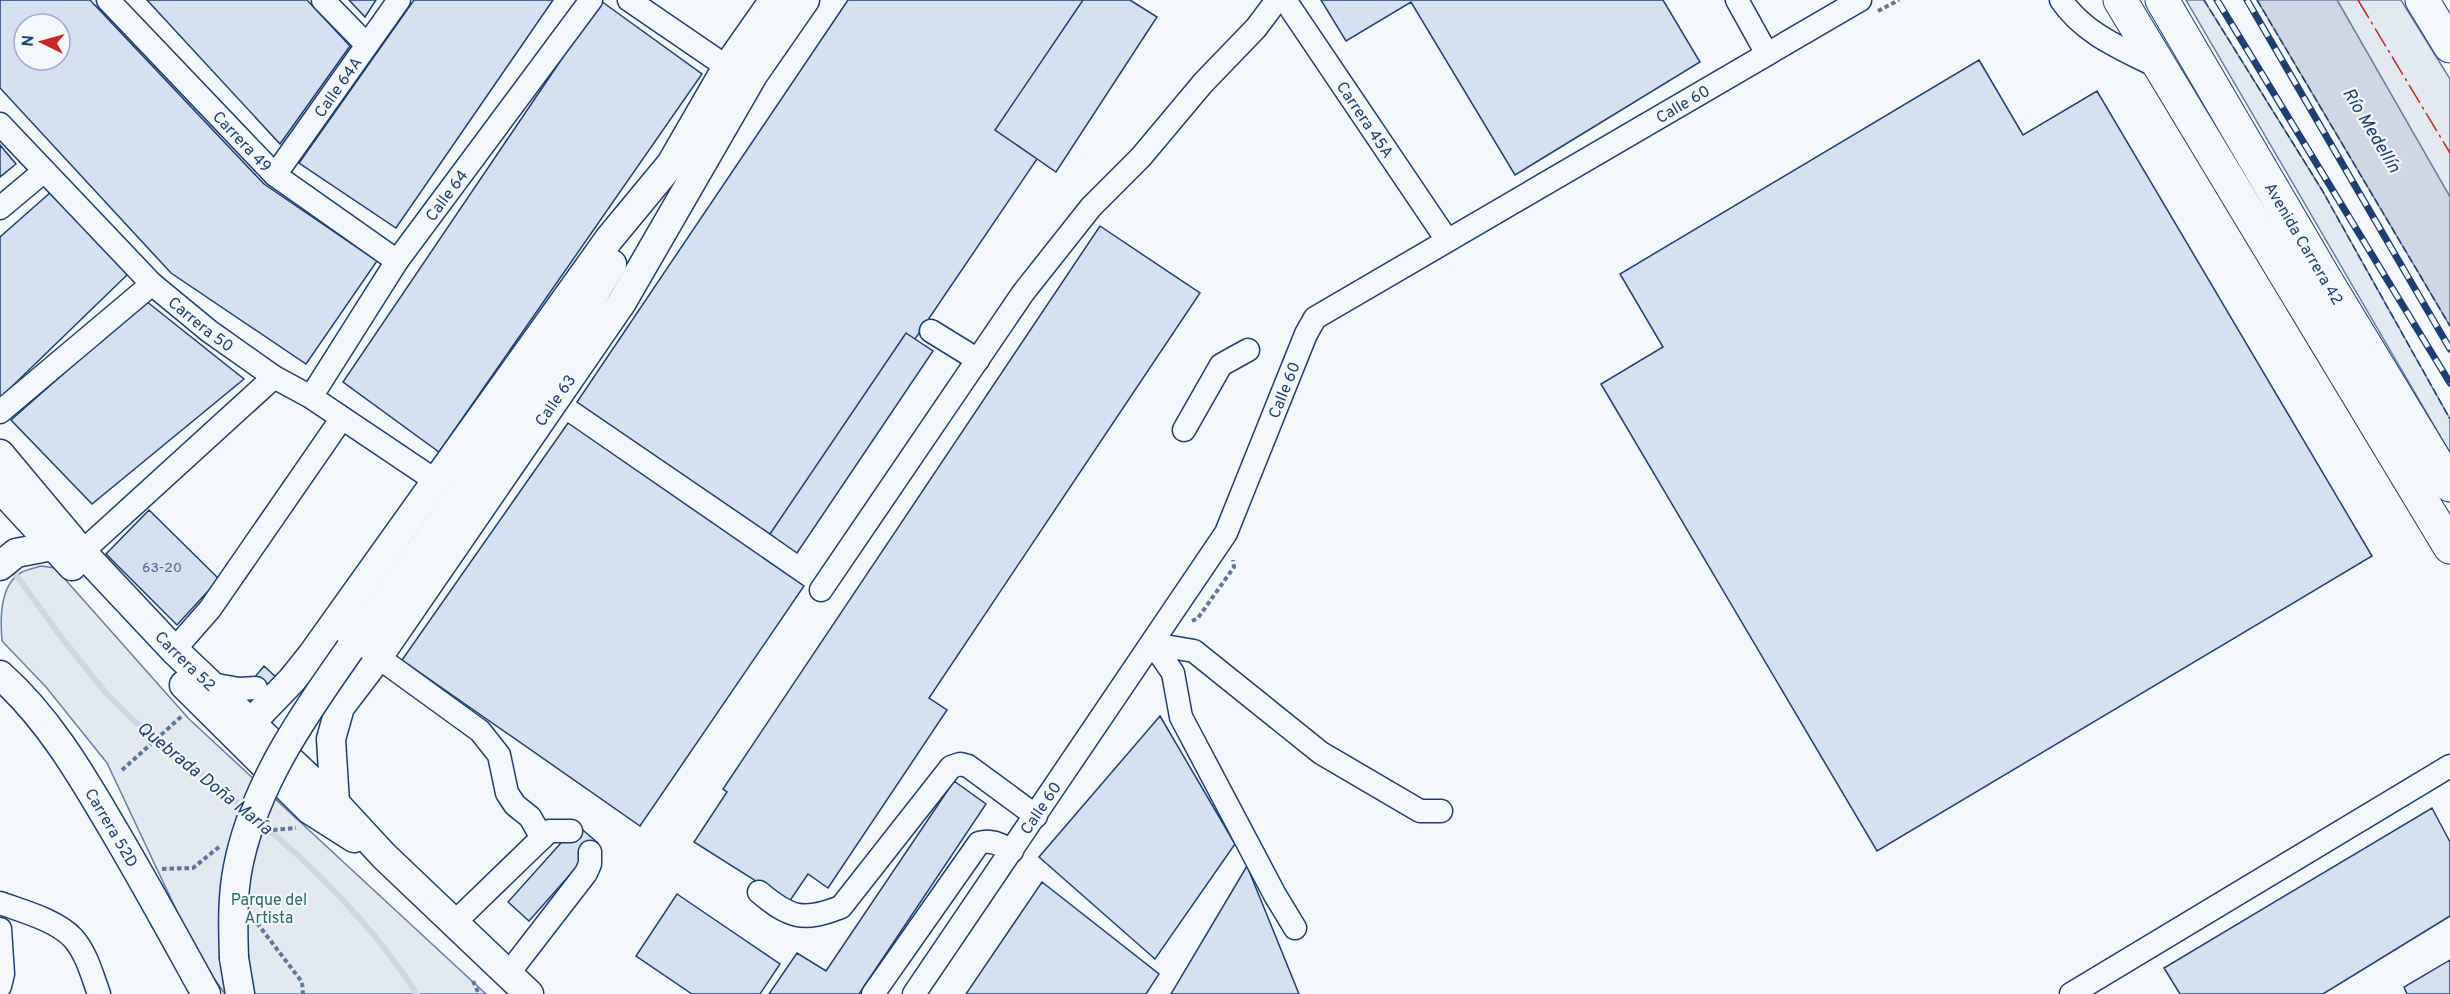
<svg xmlns="http://www.w3.org/2000/svg" width="2450" height="994" font-family="Overpass,sans-serif">
	<style>
		.green { fill: #e3e9f0; stroke: #687fa3; stroke-width: 1.5 }
		.water { fill: #cfd7e4; stroke: #687fa3; stroke-width: 1.5 }
		.lines { fill: none; stroke-linecap: round; stroke-linejoin: round }
		.stream { stroke: #cfd7e4; stroke-width: 6 }
		.building { fill: #d5e0f0; stroke: #1d3f73; stroke-width: 1.5; fill-rule: evenodd }
		.minor-casing { stroke: #1d3f73; stroke-width: 25 }
		.major-casing { stroke: #1d3f73; stroke-width: 31 }
		.highway-casing { stroke: #1d3f73; stroke-width: 35 }
		.path { stroke: #5e769c; stroke-width: 4; stroke-dasharray: 4.5 3; stroke-linecap: butt }
		.minor { stroke: #f4f7fb; stroke-width: 22 }
		.major { stroke: #f4f7fb; stroke-width: 28 }
		.highway { stroke: #f4f7fb; stroke-width: 33 }
		.rail-casing { stroke: #1d3f73; stroke-width: 7 }
		.rail { stroke: #f4f7fb; stroke-width: 4.5; stroke-dasharray: 14; stroke-linecap: butt }
		.major-bridge-casing { stroke: #1d3f73; stroke-width: 31; stroke-linecap: butt }
		.major-bridge { stroke: #f4f7fb; stroke-width: 28 }
		.fence { stroke: #1d3f73; stroke-width: 1.5; stroke-dasharray: 8 3; stroke-linecap: butt }
		.power { stroke: #c62828; stroke-width: 1.5; stroke-dasharray: 21 4.5 3 4.5; stroke-linecap: butt }
		.labels { text-anchor: middle; stroke-width: 4.5; stroke-linejoin: round; paint-order: stroke }
		.number-label { font-size: 14px; fill: #4b6792 }
		.street-label { font-size: 16px; fill: #1d3f73; stroke: #f4f7fb }
		.park-label { font-size: 16px; fill: #2c6c60; stroke: #f4f7fb }
		.water-label { font-size: 18px; font-style: italic; fill: #1d3f73; stroke: #f4f7fb }
	</style>
	<rect width="100%" height="100%" fill="#f4f7fb"/>
	<path class="green" d="M2186 0H2204L2322 190 2450 419V453Z
		M2337 0H2401L2450 79V197Z
		M41 566 55 568 189 719 486 994H225L198 956 107 763 46 687 2 641C0 617 0 584 22 572 28 569 35 568 41 566Z"/>
	<path class="water" d="M2257 0H2337L2450 197V326Z"/>
	<g class="lines">
		<path class="stream" d="M10 567 65 642 106 693 132 719 246 810
			M258 821C316 868 377 931 417 994"/>
	</g>
	<path class="building" d="M0 0H90L264 184 377 261 306 364 171 273 0 88ZM24 24H60V60H24Z
		M147 0H307L350 46 280 144Z
		M349 0H376L365 17Z
		M414 0H553L396 228 299 163Z
		M848 0H1083L995 130 1037 159 915 339 906 333 770 534 577 402Z
		M1083 0H1130L1157 17 1056 172 995 130Z
		M1321 0H1663L1700 62 1515 175 1411 2 1346 41Z
		M601 1 702 74 439 452 343 382Z
		M1979 60 2023 135 2097 91 2372 556 1877 851 1601 384 1663 347 1620 274Z
		M0 145 16 164 0 177Z
		M51 192 129 273 0 398V237Z
		M1100 226 1200 293 929 698 947 710 828 888 808 874 789 902 694 842 727 792 723 789Z
		M146 301 244 379 92 504 11 420Z
		M906 333 933 351 797 553 770 534Z
		M568 423 804 586 640 826 402 660Z
		M149 510 219 579 177 625 106 554Z
		M264 666 278 679 264 695 250 683Z
		M1160 716 1235 844 1155 959 1039 857Z
		M954 781 986 804 859 994H769L797 953 826 971Z
		M2432 808 2450 842V916L2323 994H2180L2164 968Z
		M577 825 598 843 529 921 508 902Z
		M1247 866 1299 994H1171Z
		M1042 882 1159 974 1146 994H966Z
		M677 894 780 964 760 994H692L636 956Z
		M2450 960V994H2407L2404 987Z"/>
	<g class="lines">
		<g class="minor-casing">
			<g id="minor">
				<path id="s1" d="M108 0 275 175 397 261"/>
				<path d="M323 0 367 45"/>
				<path d="M629 0 727 67"/>
				<path id="s2" d="M1285 0 1447 240"/>
				<path d="M1737 0 1767 54"/>
				<path d="M2061 0C2085 35 2123 49 2160 68"/>
				<path id="s3" d="M0 124 152 284 209 331 274 377 311 397 436 481"/>
				<path id="s4" d="M275 175 399 0"/>
				<path d="M0 208 43 172"/>
				<path d="M931 331 978 360"/>
				<path id="s5" d="M311 397 397 261 591 0"/>
				<path d="M0 412 152 284"/>
				<path d="M1184 430 1221 365 1248 350"/>
				<path d="M82 552 274 377"/>
				<path d="M821 590 1023 293 1091 207 1141 157 1203 83 1256 28 1277 0"/>
				<path d="M1153 644 1194 651 1321 753 1420 811H1441"/>
				<path d="M1153 644 1173 673 1181 717 1275 895 1295 928"/>
				<path d="M174 650 210 609 342 418"/>
				<path d="M378 657 480 731 499 755 507 793 515 805 530 817 542 838"/>
				<path d="M211 684 239 689 256 688"/>
				<path d="M759 892C790 918 803 922 841 907L951 767 960 764 968 766 1036 816"/>
				<path d="M0 903C22 911 56 920 73 938 87 954 92 975 99 994"/>
				<path d="M454 923 549 831H571"/>
				<path d="M0 929 3 974 0 986"/>
				<path d="M508 974 586 873 590 864V852"/>
				<path d="M873 994 979 843C992 839 1001 845 1012 851"/>
				<path id="s6" d="M914 994 1226 533 1306 334 1315 318 1860 0"/>
				<path d="M2071 994 2450 766"/>
			</g>
		</g>
		<g class="major-casing">
			<g id="major">
				<path id="s7" d="M0 454 82 552 174 650 335 803 384 856 529 994"/>
				<path d="M0 488 72 566"/>
				<path d="M0 566 16 553 52 546"/>
				<path d="M350 649C440 523 533 398 612 264"/>
				<path id="s8" d="M0 675C46 716 78 769 109 822 143 879 174 936 206 994"/>
				<path d="M184 685 310 810 354 838"/>
				<path d="M237 737 292 680 312 655 609 239 671 164 727 67 774 0"/>
				<path id="s9" d="M335 803 331 739 340 707 378 657 622 302 753 75 805 0"/>
				<path d="M234 958 240 994"/>
			</g>
		</g>
		<g class="highway-casing">
			<g id="highway">
				<path d="M2120 0 2450 547"/>
				<path id="s10" d="M2162 0 2324 277 2450 485"/>
				<path d="M2422 0 2450 46"/>
			</g>
		</g>
		<path class="path" d="M1878 11 1899 0
			M1192 621 1198 618 1234 567 1233 560
			M122 770 182 716
			M273 830 296 828
			M162 869 193 868 219 847
			M257 923 302 982 303 994
			M473 981 479 994"/>
		<use href="#minor" class="minor"/>
		<use href="#major" class="major"/>
		<use href="#highway" class="highway"/>
		<g class="rail-casing">
			<path id="rail" d="M2217 0 2450 383
				M2247 0 2450 349"/>
		</g>
		<use href="#rail" class="rail"/>
		<g class="major-bridge-casing">
			<path id="major-bridge" d="M234 958C233 928 232 897 238 867 254 785 303 716 350 649"/>
		</g>
		<use href="#major-bridge" class="major-bridge"/>
		<path class="fence" d="M2204 0 2322 190 2450 419
			M2257 0 2450 326"/>
		<path class="power" d="M2358 0 2450 153"/>
	</g>
	<g class="labels">
		<g class="number-label">
			<text x="162" y="572">63-20</text>
		</g>
		<g class="street-label">
			<text dy="6" stroke="none"><textPath href="#s4" startOffset="108">Calle 64A</textPath></text>
			<text dy="6" stroke="none"><textPath href="#s6" startOffset="1215">Calle 60</textPath></text>
			<text dy="6" stroke="none"><textPath href="#s2" startOffset="144">Carrera 45A</textPath></text>
			<text dy="6" stroke="none"><textPath href="#s1" startOffset="195">Carrera 49</textPath></text>
			<text dy="6" stroke="none"><textPath href="#s5" startOffset="243">Calle 64</textPath></text>
			<text dy="6" stroke="none"><textPath href="#s10" startOffset="282">Avenida Carrera 42</textPath></text>
			<text dy="6" stroke="none"><textPath href="#s3" startOffset="284">Carrera 50</textPath></text>
			<text dy="6" stroke="none"><textPath href="#s6" startOffset="711">Calle 60</textPath></text>
			<text dy="6" stroke="none"><textPath href="#s9" startOffset="472">Calle 63</textPath></text>
			<text dy="6" stroke="none"><textPath href="#s7" startOffset="278">Carrera 52</textPath></text>
			<text dy="6" stroke="none"><textPath href="#s6" startOffset="225">Calle 60</textPath></text>
			<text dy="6" stroke="none"><textPath href="#s8" startOffset="190">Carrera 52D</textPath></text>
		</g>
		<g class="park-label">
			<text x="269" y="905">Parque del<tspan x="269" dy="18">Artista</tspan></text>
		</g>
		<g class="water-label">
			<text transform="translate(2372 130) rotate(59)" y="6">Río Medellín</text>
			<text transform="translate(205 778) rotate(39)" y="6">Quebrada Doña María</text>
		</g>
	</g>
	<g transform="translate(42 42) rotate(275)"><circle r="28" fill="#f4f7fb" stroke="#9eadc5" stroke-width="1.5"/>
	<path d="M0-4.5L10 22L0 15L-10 22Z" fill="#c62828"/>
	<text y="-9" font-size="16" font-weight="bold" text-anchor="middle" fill="#1d3f73">N</text>
	</g>
</svg>
